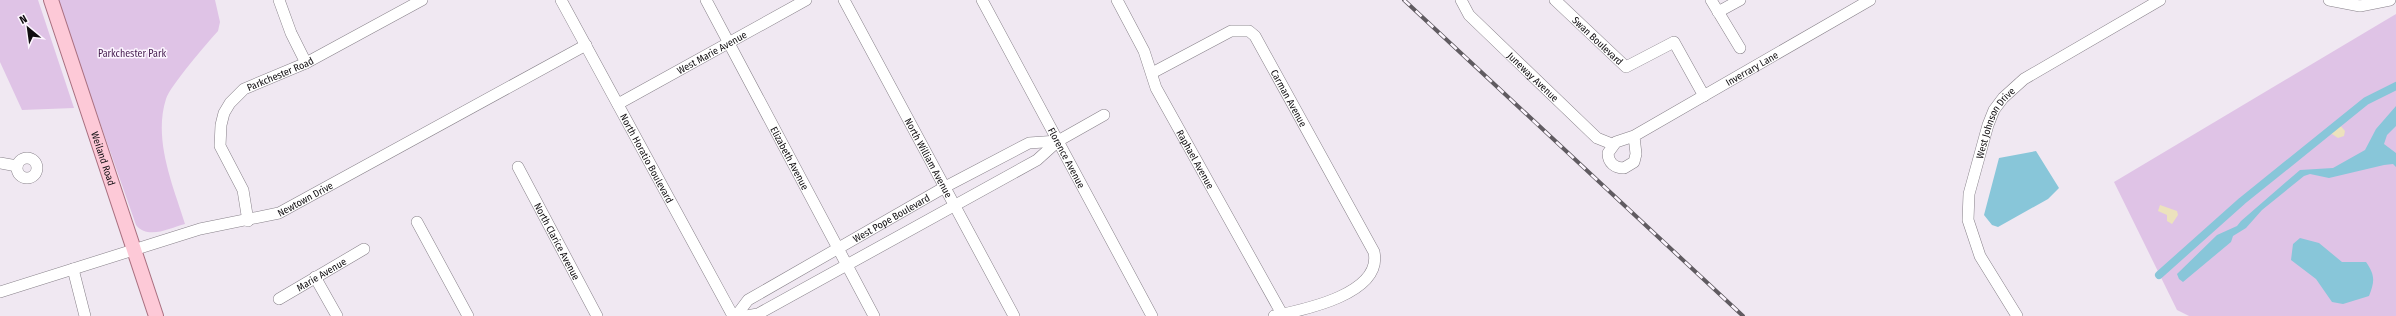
<svg xmlns="http://www.w3.org/2000/svg" width="2396" height="316" font-family="'Fira Sans Condensed',sans-serif">
	<style>
		.green { fill: #dfc3e6 }
		.sand { fill: #ece2bd }
		.water { fill: #88c6d9 }
		.lines { fill: none; stroke-linecap: round; stroke-linejoin: round }
		.canal { stroke: #88c6d9; stroke-width: 8 }
		.minor-casing { stroke: #878089; stroke-width: 12 }
		.major-casing { stroke: #a97080; stroke-width: 16 }
		.minor { stroke: #fff; stroke-width: 11 }
		.major { stroke: #fdc9d7; stroke-width: 14 }
		.rail-casing { stroke: #605b61; stroke-width: 4 }
		.rail { stroke: #fdf6ff; stroke-width: 2.5; stroke-dasharray: 8; stroke-linecap: butt }
		.labels { text-anchor: middle; stroke-width: 3; stroke-linejoin: round; paint-order: stroke }
		.street-label { font-size: 10px; fill: #100d10; stroke: #fdf6ff }
		.park-label { font-size: 10px; fill: #441b4e; stroke: #fdf6ff }
	</style>
	<rect width="100%" height="100%" fill="#f0e8f2"/>
	<path class="green" d="M0 0H38L74 108 22 110 0 62Z
		M57 0H215L220 22 218 31C208 42 170 86 166 99 153 140 173 185 185 224 170 228 148 240 136 225Z
		M2396 14V316H2189L2177 310 2114 182Z"/>
	<path class="sand" d="M2339 124 2345 131 2344 136 2338 138 2332 134 2326 136V129L2334 132Z
		M2160 205 2177 211 2178 215 2172 224 2167 221V215L2158 211Z"/>
	<path class="water" d="M2396 106V126L2387 135 2384 144 2396 153V167L2393 164 2384 165 2329 178 2310 174 2304 176 2262 210 2246 228 2233 236 2231 242 2183 282 2179 279 2177 274 2217 235 2237 226 2241 221 2300 170 2333 168 2365 150 2376 129Z
		M2036 151 2059 188 2048 199 1998 227 1992 225 1984 215 1999 158Z
		M2300 238 2319 243 2342 262H2366C2375 275 2375 281 2369 296L2343 304 2332 302 2316 279 2291 260 2293 244Z"/>
	<g class="lines">
		<path class="canal" d="M2159 275 2242 201 2366 101 2396 86"/>
		<g class="minor-casing">
			<g id="minor">
				<path d="M279 0 291 33 306 63"/>
				<path id="s1" d="M561 0 733 316"/>
				<path id="s2" d="M706 0 874 316"/>
				<path id="s3" d="M844 0 1014 316"/>
				<path id="s4" d="M982 0 1152 316"/>
				<path id="s5" d="M1117 0 1144 51 1156 88 1282 314"/>
				<path id="s6" d="M1461 0 1469 15 1597 138 1612 144"/>
				<path id="s7" d="M1555 0 1626 67 1674 42 1704 96"/>
				<path d="M1711 0 1740 48"/>
				<path d="M2329 0 2360 6 2390 0"/>
				<path d="M1718 12 1740 0"/>
				<path id="s8" d="M1152 73 1231 31H1249L1255 36 1374 252C1383 294 1303 310 1274 316"/>
				<path id="s9" d="M618 104 806 0"/>
				<path id="s10" d="M1634 136 1636 154 1634 162 1624 168C1615 168 1608 163 1608 153L1616 142 1634 136 1870 0"/>
				<circle cx="27" cy="168" r="10"/>
				<path d="M0 163 17 166"/>
				<path id="s11" d="M518 167 597 316"/>
				<path id="s12" d="M248 221 243 190 220 146 221 125 224 113 230 103 244 89 306 63 422 0"/>
				<path d="M417 222 468 316"/>
				<path d="M73 269 85 316"/>
				<path d="M315 277 337 316"/>
				<path id="s13" d="M0 292 200 229 279 213 586 45"/>
				<path id="s14" d="M279 299 364 249"/>
				<path id="s15" d="M736 316 748 300 945 187 1029 143 1058 141"/>
				<path d="M746 316 758 314 1037 160 1058 141 1104 115"/>
				<path id="s16" d="M2017 316 1980 256 1968 220 1969 194 1988 125 1994 110 2003 98 2024 79 2160 0"/>
			</g>
		</g>
		<g class="major-casing">
			<g id="major">
				<path id="s17" d="M51 0 156 316"/>
			</g>
		</g>
		<use href="#minor" class="minor"/>
		<use href="#major" class="major"/>
		<g class="rail-casing">
			<path id="rail" d="M1404 0 1743 316"/>
		</g>
		<use href="#rail" class="rail"/>
	</g>
	<g class="labels">
		<g class="street-label">
			<text dy="4" stroke="none"><textPath href="#s7" startOffset="59">Swan Boulevard</textPath></text>
			<text dy="4" stroke="none"><textPath href="#s9" startOffset="107">West Marie Avenue</textPath></text>
			<text dy="4" stroke="none"><textPath href="#s10" startOffset="231">Inverrary Lane</textPath></text>
			<text dy="4" stroke="none"><textPath href="#s12" startOffset="185">Parkchester Road</textPath></text>
			<text dy="4" stroke="none"><textPath href="#s6" startOffset="106">Juneway Avenue</textPath></text>
			<text dy="4" stroke="none"><textPath href="#s8" startOffset="186">Carman Avenue</textPath></text>
			<text dy="4" stroke="none"><textPath href="#s16" startOffset="211">West Johnson Drive</textPath></text>
			<text dy="4" stroke="none"><textPath href="#s17" startOffset="167">Weiland Road</textPath></text>
			<text dy="4" stroke="none"><textPath href="#s1" startOffset="180">North Horatio Boulevard</textPath></text>
			<text dy="4" stroke="none"><textPath href="#s2" startOffset="179">Elizabeth Avenue</textPath></text>
			<text dy="4" stroke="none"><textPath href="#s3" startOffset="179">North William Avenue</textPath></text>
			<text dy="4" stroke="none"><textPath href="#s4" startOffset="179">Florence Avenue</textPath></text>
			<text dy="4" stroke="none"><textPath href="#s5" startOffset="178">Raphael Avenue</textPath></text>
			<text dy="4" stroke="none"><textPath href="#s13" startOffset="320">Newtown Drive</textPath></text>
			<text dy="4" stroke="none"><textPath href="#s15" startOffset="185">West Pope Boulevard</textPath></text>
			<text dy="4" stroke="none"><textPath href="#s11" startOffset="84">North Clarice Avenue</textPath></text>
			<text dy="4" stroke="none"><textPath href="#s14" startOffset="49">Marie Avenue</textPath></text>
		</g>
		<g class="park-label">
			<text x="132" y="57">Parkchester Park</text>
		</g>
	</g>
	<g transform="translate(28 28) rotate(331)" stroke="#fdf6ff" stroke-width="3" paint-order="stroke">
	<path d="M0-3L7 15L0 10L-7 15Z" fill="#100d10"/>
	<text y="-6" font-size="11" font-weight="bold" text-anchor="middle" fill="#100d10">N</text>
	</g>
</svg>
